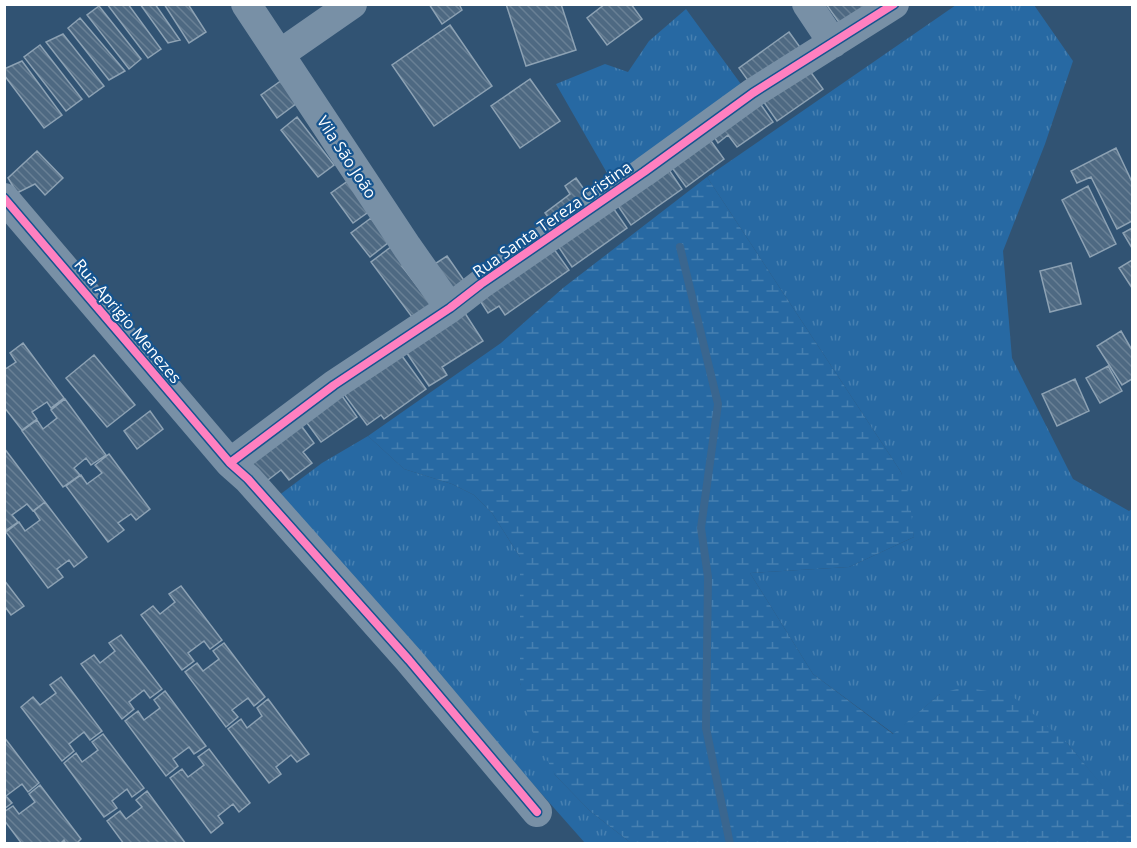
<svg xmlns="http://www.w3.org/2000/svg" width="1137" height="848" font-family="'Open Sans',sans-serif">
	<style>
		.grass { fill: url(#grass-tufts) }
		.wetland { fill: url(#wetland-marsh) }
		.lines { fill: none; stroke-linecap: round; stroke-linejoin: round }
		.stream { stroke: #3a668f; stroke-width: 8 }
		.building { fill: url(#building-back-hatch); stroke: #8da2b4; stroke-width: 1.5 }
		.minor { stroke: #7890a6; stroke-width: 30 }
		.cycleway-casing { stroke: #15548f; stroke-width: 11 }
		.cycleway { stroke: #ff80c0; stroke-width: 8 }
		.labels { text-anchor: middle; stroke-width: 4.5; stroke-linejoin: round; paint-order: stroke }
		.street-label { font-size: 16px; fill: #fff; stroke: #15548f }
	</style>
	<defs>
		<pattern id="grass-tufts" width="24" height="20" patternUnits="userSpaceOnUse" patternTransform="scale(1.5)"><rect width="24" height="20" fill="#2769a3"/><path d="M3 7l-1-3M5 7V3M7 7l1-3M15 17l-1-3M17 17v-4M19 17l1-3" fill="none" stroke="#4780b1"/></pattern>
		<pattern id="wetland-marsh" width="20" height="14" patternUnits="userSpaceOnUse" patternTransform="scale(1.5)"><rect width="20" height="14" fill="#2769a3"/><path d="M1 5h8M5 5V1M11 12h8M15 12V8" fill="none" stroke="#4780b1"/></pattern>
		<pattern id="building-back-hatch" width="6" height="6" patternUnits="userSpaceOnUse" patternTransform="scale(1.5)"><rect width="6" height="6" fill="#4e6982"/><path d="M-1 5l2 2M0 0l6 6M5-1l2 2" fill="none" stroke="#698095"/></pattern>
	</defs>
	<rect width="100%" height="100%" fill="#315373"/>
	<path class="grass" d="M956 5H1034L1073 61 1045 144 1003 251 1012 358 1073 479 1129 511 1132 509V805L1113 799 1067 743 940 694 894 734 813 674 750 573 849 567 914 537 901 472 707 177Z
		M686 9 746 91 611 180 556 84 605 64 628 72 649 41Z
		M368 436 404 469 452 484 474 495 492 513 520 557V683L555 775 590 811 631 843H585L278 496 322 463Z"/>
	<path class="wetland" d="M707 177 901 472 909 495 914 537 849 567 750 573 813 674 893 734 940 694 963 687 1011 695 1067 743 1113 798 1132 805V843H631L590 811 555 775 532 731 520 683V557L492 513 474 495 452 484 404 469 368 436 501 343 563 288Z"/>
	<g class="lines">
		<path class="stream" d="M680 247 718 404 701 528 708 577 706 728 730 844"/>
	</g>
	<path class="building" d="M107 4H128L161 49 148 58Z
		M140 4H155L180 40 168 43Z
		M164 4H188L206 32 189 43Z
		M429 4H459L462 10 442 24Z
		M506 4H561L576 50 526 66Z
		M605 4H631L642 19 607 45 587 18Z
		M826 4H876L843 28Z
		M99 6 141 59 129 69 87 15Z
		M80 18 125 71 109 80 68 28Z
		M450 25 492 86 434 126 392 65Z
		M789 32 802 50 752 86 739 68Z
		M63 34 104 86 89 97 46 42Z
		M40 45 82 99 66 111 24 57Z
		M22 61 62 115 44 128 4 75V69Z
		M807 67 823 89 777 121 761 98Z
		M530 79 560 121 520 148 491 106Z
		M282 80 297 103 277 118 261 95Z
		M757 99 773 122 737 147 728 135 718 143 711 132Z
		M297 117 334 165 318 177 281 130Z
		M706 134 724 159 686 187 668 162Z
		M1116 148 1132 182V221L1117 229 1091 177 1077 183 1071 171Z
		M37 151 63 178 45 195 35 184 17 193 8 178Z
		M665 164 682 189 631 225 614 200Z
		M352 178 374 208 353 223 331 193Z
		M576 178 593 202 557 229 545 213 570 194 565 186Z
		M1088 186 1116 244 1090 257 1062 200Z
		M609 202 627 228 572 267 554 240Z
		M371 218 389 242 370 257 351 233Z
		M1132 228V248L1123 233Z
		M396 243 409 260 402 266 433 307 415 321 371 262Z
		M551 245 569 270 505 315 499 306 488 313 477 296Z
		M447 256 470 289 454 300 430 267Z
		M1132 260V288L1119 268Z
		M1071 263 1081 304 1050 312 1040 271Z
		M461 307 483 341 442 367 447 375 429 386 402 346Z
		M1121 331 1132 350V379L1122 385 1097 346Z
		M23 343 64 398 51 408 47 402 32 412 37 419 22 430 4 407V370L16 362 10 353Z
		M397 349 426 389 384 419 381 415 367 425 341 390Z
		M94 355 135 405 107 427 66 378Z
		M1108 366 1122 391 1100 403 1086 378Z
		M1075 379 1089 411 1057 426 1042 394Z
		M340 393 357 417 321 442 304 419Z
		M65 399 106 455 91 465 86 458 74 468 80 475 63 487 22 431 37 420 43 429 57 418 51 410Z
		M150 411 163 429 137 449 124 431Z
		M300 424 314 443 303 452 312 463 289 480 281 470 264 483 249 463Z
		M4 448 45 502 33 511 27 504 12 515 18 522 5 531Z
		M109 454 150 509 136 520 131 514 118 523 124 530 108 542 66 486 81 475 87 484 102 473 95 465Z
		M45 502 87 557 74 567 69 560 57 569 63 577 48 588 6 532 19 522 25 531 40 520 34 511Z
		M4 580 24 606 11 615 6 608 4 609Z
		M181 586 222 640 210 649 204 641 188 653 194 661 182 670 141 615 153 606 160 614 175 602 169 594Z
		M121 635 162 689 150 698 144 690 129 702 134 709 122 719 81 664 94 655 100 663 115 651 109 643Z
		M224 643 265 697 254 706 248 698 232 710 238 717 226 727 185 672 197 663 203 671 219 659 213 651Z
		M61 677 102 731 90 740 84 732 69 744 74 751 62 761 21 707 33 697 40 705 56 693 50 685Z
		M165 691 206 746 194 754 189 747 173 759 178 766 166 776 125 721 138 711 144 720 160 708 154 700Z
		M268 699 309 754 297 762 291 755 276 767 281 774 269 783 228 729 241 719 247 728 262 716 257 708Z
		M103 734 144 788 132 797 127 789 112 801 117 808 104 817 64 763 76 753 82 762 98 750 92 742Z
		M4 737 39 783 28 792 22 784 6 796 12 803 4 809Z
		M209 749 250 803 239 812 233 804 218 816 223 823 211 833 170 778 182 769 188 777 204 765 198 757Z
		M40 785 81 839 76 844H66L64 840 60 844H22L4 820V812L13 806 19 814 35 802 29 794Z
		M147 791 186 844H124L107 821 120 811 126 819 142 807 136 800Z"/>
	<g class="lines">
		<path class="minor" d="M246 4 407 247 450 308
			M807 4 833 43
			M280 54 352 4
			M4 198 230 463 248 479 409 660 537 812
			M230 463 334 385 450 308 481 284 644 172 753 93 894 4"/>
		<g class="cycleway-casing">
			<path id="cycleway" d="M4 198 230 463 248 479 409 660 537 812
				M230 463 334 385 450 308 481 284 644 172 753 93 894 4"/>
		</g>
		<use href="#cycleway" class="cycleway"/>
	</g>
	<g class="labels">
		<g class="street-label">
			<text transform="translate(347 157) rotate(57)" y="6">Vila São João</text>
			<text transform="translate(552 219) rotate(-35)" y="6">Rua Santa Tereza Cristina</text>
			<text transform="translate(128 321) rotate(50)" y="6">Rua Aprigio Menezes</text>
		</g>
	</g>
	<rect width="1137" height="848" fill="none" stroke="#ffffff" stroke-width="12"/>
</svg>
